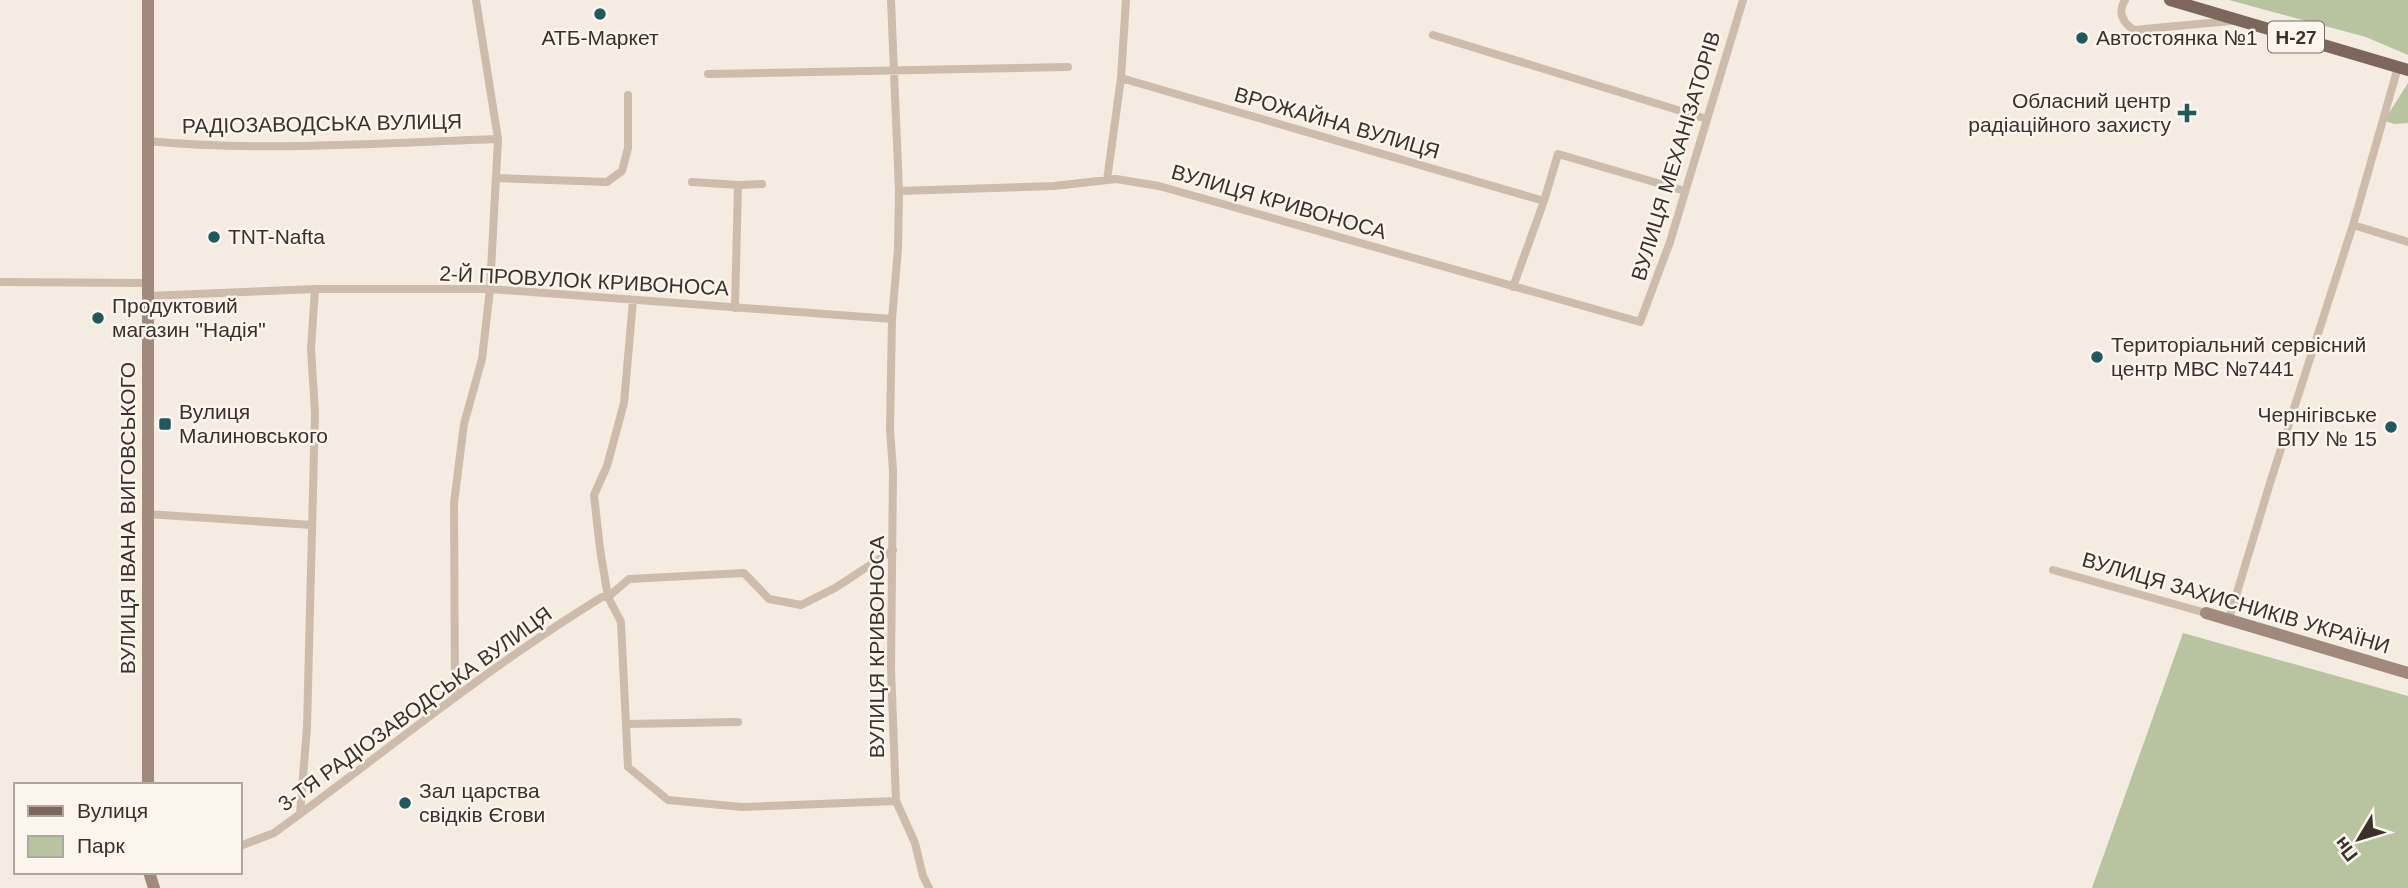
<svg xmlns="http://www.w3.org/2000/svg" width="2408" height="888" font-family="Helvetica,sans-serif">
	<style>
		.green { fill: #b8c4a0 }
		.lines { fill: none; stroke-linecap: round; stroke-linejoin: round }
		.street { stroke: #cdbbac; stroke-width: 8 }
		.secondary { stroke: #a18a7d; stroke-width: 12 }
		.primary { stroke: #7d675c; stroke-width: 12 }
		.poi-dot { fill: #1f5a5e; stroke: #fbf5ee; stroke-width: 2.5 }
		.labels { text-anchor: middle; stroke-width: 5; stroke-linejoin: round; paint-order: stroke }
		.shield { fill: #fbf5ee; stroke: #756b66; stroke-width: 2 }
		.shield-label { font-size: 19px; font-weight: bold; fill: #3b302b }
		.poi-label { font-size: 21px; fill: #3b302b; stroke: #fbf5ee; text-anchor: start }
		.street-label { font-size: 21px; fill: #3b302b; stroke: #fbf5ee }
	</style>
	<rect width="100%" height="100%" fill="#f4ebe1"/>
	<path class="green" d="M2229 0H2408V55L2366 37Z
		M2408 83V123L2395 124 2384 121Z
		M2183 633 2408 696V888H2092Z"/>
	<g class="lines">
		<path class="street" d="M891 0 899 191 898 249 892 319 890 429 893 471 891 668 896 801 915 843 923 876 929 888
			M2125 0C2117 12 2123 23 2134 30L2230 21
			M1433 35 1707 119
			M708 74 1068 67
			M1121 78 1544 201
			M147 141C264 152 381 143 498 139
			M496 178 607 182 622 171 628 148V95
			M1107 180 1121 78 1126 0
			M692 182 738 185 735 308
			M738 185 762 184
			M899 191 1054 186 1116 179 1159 186 1640 322 1670 242 1743 0
			M2353 225 2408 242
			M0 282 147 283
			M1513 287 1544 201 1558 154 1685 191
			M147 296 315 289H490L892 319
			M633 300 624 403 607 466 594 495 600 549 608 597 621 622 628 767 668 800 742 807 896 801
			M147 514 312 525
			M2053 570 2206 613
			M2229 619 2270 483 2353 225 2398 67
			M455 696 454 503 464 424 482 359 490 289 498 139 476 0
			M626 724 738 722
			M300 814 307 727 315 413 311 349 315 289
			M240 846 274 833C383 754 486 668 602 597H608L629 579 744 573 769 599 801 605 835 588 893 550"/>
		<path class="secondary" d="M148 0V785
			M2206 613 2408 673
			M149 872 154 888"/>
		<path class="primary" d="M2170 0 2408 70"/>
	</g>
	<g class="poi-dot">
		<circle cx="600" cy="14" r="7"/>
		<circle cx="2082" cy="38" r="7"/>
		<path d="M2183.5 102.5h7v7h7v7h-7v7h-7v-7h-7v-7h7z"/>
		<circle cx="214" cy="237" r="7"/>
		<circle cx="98" cy="318" r="7"/>
		<circle cx="2097" cy="357" r="7"/>
		<rect x="158" y="417" width="14" height="14" rx="3.5"/>
		<circle cx="2391" cy="427" r="7"/>
		<circle cx="405" cy="803" r="7"/>
	</g>
	<g class="labels">
		<rect class="shield" x="2268" y="21.5" width="56" height="31" rx="5"/>
		<g class="shield-label">
			<text x="2296" y="44">Н-27</text>
		</g>
		<g class="poi-label">
			<text x="600" y="45" text-anchor="middle">АТБ-Маркет</text>
			<text x="2096" y="45">Автостоянка №1</text>
			<text x="2171" y="108" text-anchor="end">Обласний центр<tspan x="2171" dy="24">радіаційного захисту</tspan></text>
			<text x="228" y="244">TNT-Nafta</text>
			<text x="112" y="313">Продуктовий<tspan x="112" dy="24">магазин "Надія"</tspan></text>
			<text x="2111" y="352">Територіальний сервісний<tspan x="2111" dy="24">центр МВС №7441</tspan></text>
			<text x="179" y="419">Вулиця<tspan x="179" dy="24">Малиновського</tspan></text>
			<text x="2377" y="422" text-anchor="end">Чернігівське<tspan x="2377" dy="24">ВПУ № 15</tspan></text>
			<text x="419" y="798">Зал царства<tspan x="419" dy="24">свідків Єгови</tspan></text>
		</g>
		<g class="street-label">
			<text transform="translate(1337 123) rotate(16)" y="7">ВРОЖАЙНА ВУЛИЦЯ</text>
			<text transform="translate(322 124) rotate(-1)" y="7">РАДІОЗАВОДСЬКА ВУЛИЦЯ</text>
			<text transform="translate(1676 156) rotate(-73)" y="7">ВУЛИЦЯ МЕХАНІЗАТОРІВ</text>
			<text transform="translate(1279 202) rotate(16)" y="7">ВУЛИЦЯ КРИВОНОСА</text>
			<text transform="translate(584 281) rotate(3)" y="7">2-Й ПРОВУЛОК КРИВОНОСА</text>
			<text transform="translate(128 518) rotate(-90)" y="7">ВУЛИЦЯ ІВАНА ВИГОВСЬКОГО</text>
			<text transform="translate(2236 603) rotate(16)" y="7">ВУЛИЦЯ ЗАХИСНИКІВ УКРАЇНИ</text>
			<text transform="translate(877 647) rotate(-90)" y="7">ВУЛИЦЯ КРИВОНОСА</text>
			<text transform="translate(415 709) rotate(-36)" y="7">3-ТЯ РАДІОЗАВОДСЬКА ВУЛИЦЯ</text>
		</g>
	</g>
	<rect x="14" y="783" width="228" height="91" fill="#fbf5ee" stroke="#aea6a0" stroke-width="2"/>
	<rect x="28" y="806" width="35" height="10" fill="#7d675c" stroke="#aea6a0" stroke-width="2"/>
	<text x="77" y="818" font-size="21" fill="#3b302b">Вулиця</text>
	<rect x="28" y="836" width="35" height="21" fill="#b8c4a0" stroke="#aea6a0" stroke-width="2"/>
	<text x="77" y="853" font-size="21" fill="#3b302b">Парк</text>
	<g transform="translate(2359 839) rotate(232)" stroke="#fbf5ee" stroke-width="5" paint-order="stroke">
	<path d="M0-5L12 26L0 18L-12 26Z" fill="#3b302b"/>
	<text y="-10" font-size="19" font-weight="bold" text-anchor="middle" fill="#3b302b">Пн</text>
	</g>
</svg>
